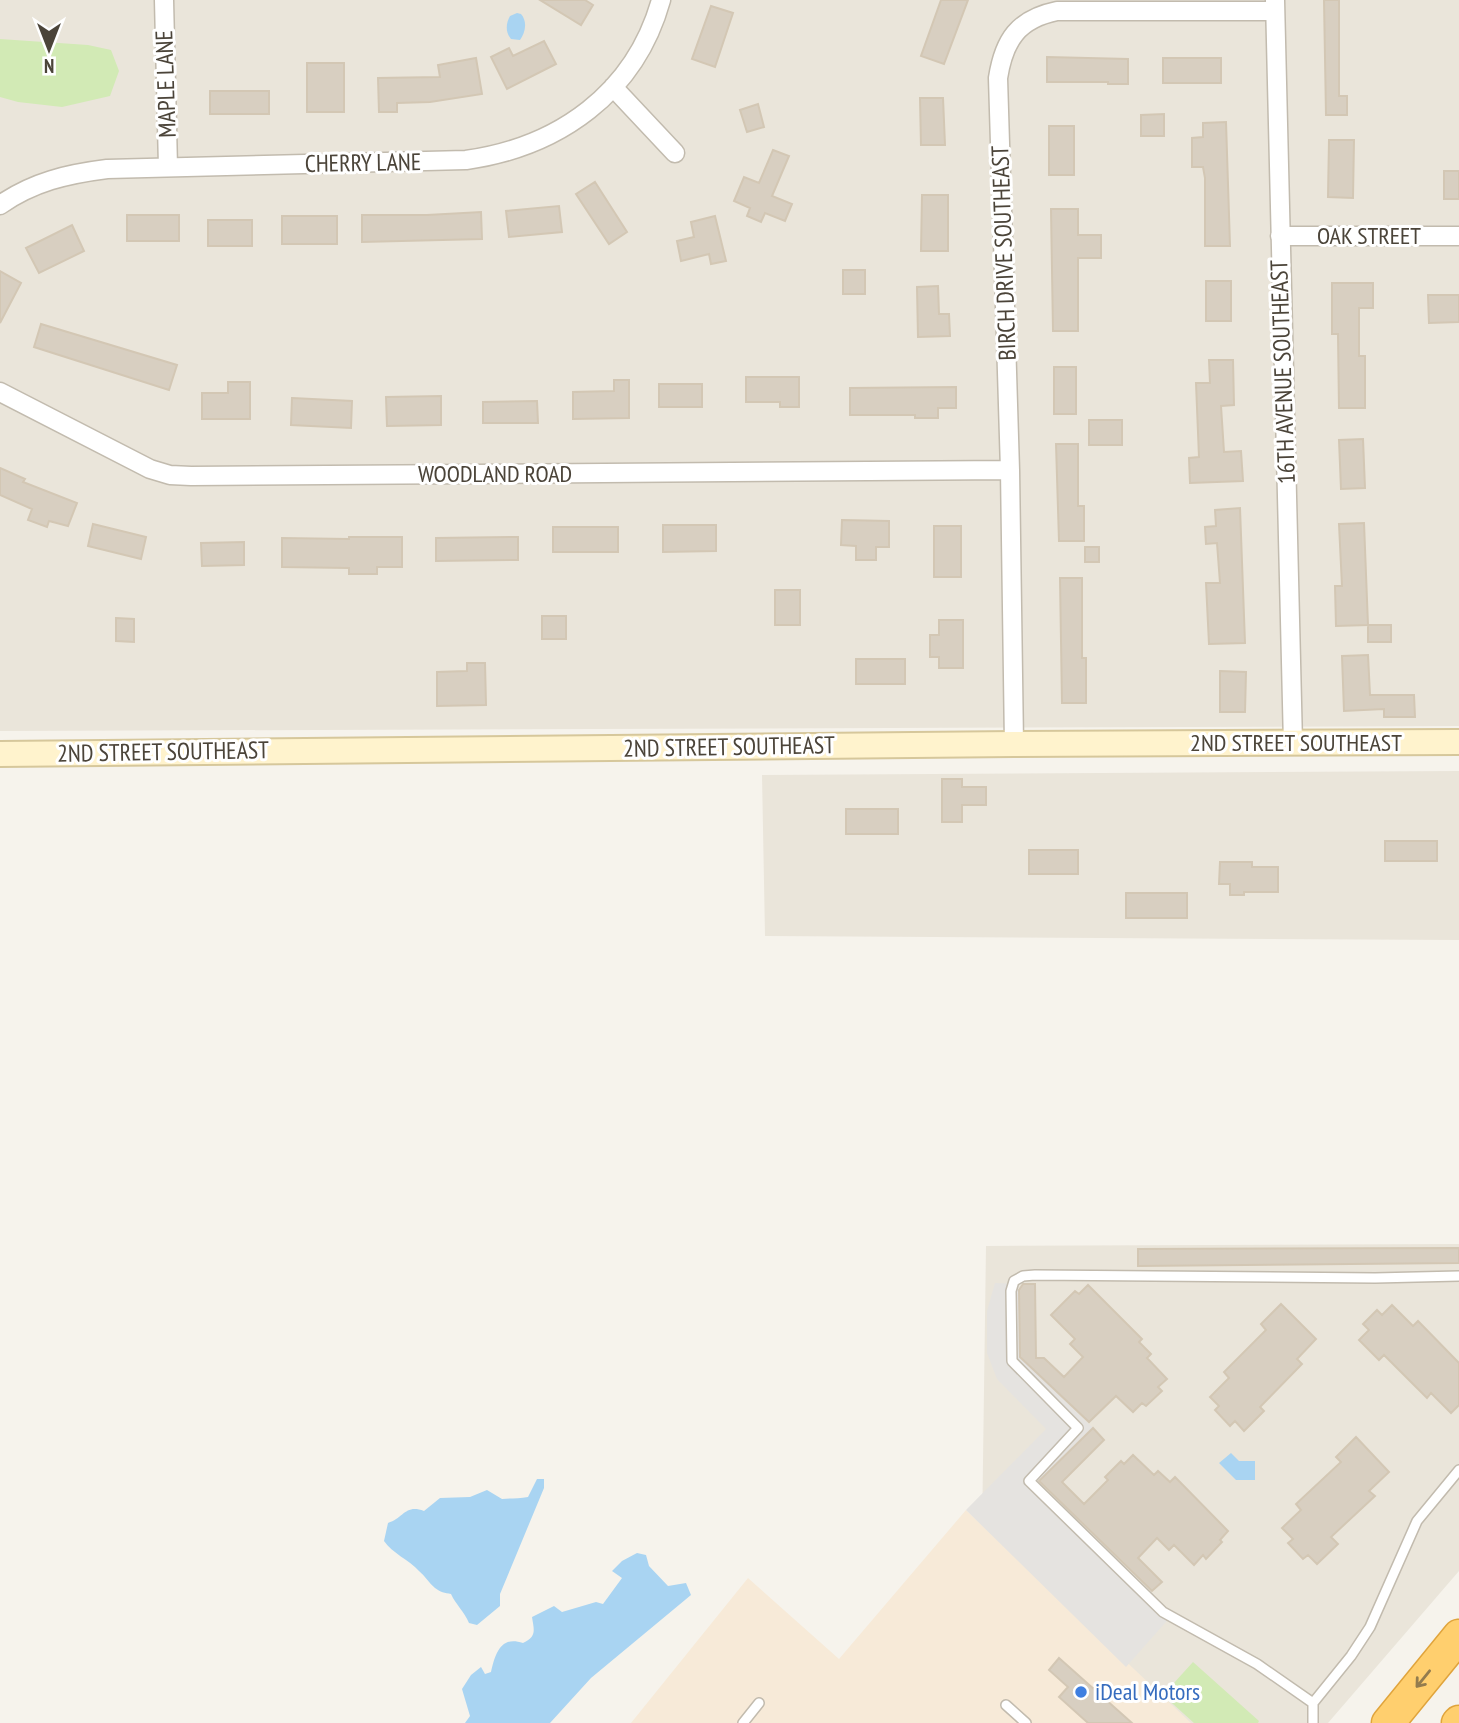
<svg xmlns="http://www.w3.org/2000/svg" width="1459" height="1723" font-family="'PT Sans Narrow',sans-serif">
	<style>
		.residential { fill: #eae5da }
		.commercial { fill: #f7ead8 }
		.green { fill: #d2eab5 }
		.parking { fill: #e5e3e0 }
		.water { fill: #a9d4f2 }
		.building { fill: #d8cfc1; stroke: #d3c7b4; stroke-width: 2 }
		.lines { fill: none; stroke-linecap: round; stroke-linejoin: round }
		.lane-casing { stroke: #c2bbae; stroke-width: 12 }
		.street-casing { stroke: #c2bbae; stroke-width: 21 }
		.secondary-casing { stroke: #d6c79b; stroke-width: 28 }
		.highway-casing { stroke: #e0a43c; stroke-width: 35 }
		.lane { stroke: #fff; stroke-width: 9 }
		.street { stroke: #fff; stroke-width: 18 }
		.secondary { stroke: #fff3cd; stroke-width: 24 }
		.highway { stroke: #ffcf6e; stroke-width: 32 }
		.oneway { stroke: #937c4e }
		.shop-dot { fill: #3f7fe0; stroke: #fff; stroke-width: 2.5 }
		.labels { text-anchor: middle; stroke-width: 6; stroke-linejoin: round; paint-order: stroke }
		.street-label { font-size: 24px; fill: #4b4439; stroke: #fff }
		.shop-label { font-size: 24px; fill: #366cbe; stroke: #fff; text-anchor: start }
	</style>
	<rect width="100%" height="100%" fill="#f6f3ec"/>
	<path class="residential" d="M0 0H1459V726L0 731Z
		M1459 771V940L765 936 762 775Z
		M1459 1244V1571L1328 1723H1189L982 1534 986 1246Z"/>
	<path class="commercial" d="M966 1510 1191 1723H631L748 1578 839 1659Z"/>
	<path class="green" d="M0 39 88 45 111 50 119 71 110 96 62 107 18 102 0 97Z
		M1193 1662 1259 1721 1258 1723H1194L1163 1695Z"/>
	<path class="parking" d="M995 1283 1018 1284 1022 1359 1093 1428 1039 1483 1173 1614 1126 1667 966 1510 1046 1429 997 1379 987 1353V1311Z"/>
	<path class="water" d="M517 13 521 14C528 22 525 33 520 40L511 39C505 32 506 23 510 16Z
		M1231 1453 1239 1461H1255V1480H1236L1219 1463Z
		M537 1479H544V1488L500 1594V1606L477 1625 469 1623C464 1611 456 1605 451 1594 445 1593 440 1592 435 1588 429 1583 425 1576 419 1571 409 1560 392 1553 384 1541L388 1523C404 1518 405 1504 424 1511L440 1498 470 1497 487 1490 502 1499C511 1498 519 1499 528 1497Z
		M637 1553 646 1555 649 1566 668 1586 686 1583 691 1595 591 1678 550 1723H465L470 1716 462 1689 471 1675 481 1667 485 1674 491 1672C495 1655 500 1635 523 1643 537 1637 534 1630 532 1617L554 1606 562 1612 596 1602 603 1604 622 1578 612 1571 622 1561Z"/>
	<path class="building" d="M540 0H585L593 5 581 25Z
		M941 0H968L944 64 921 56Z
		M1324 0H1339V96H1347V115H1326Z
		M711 6 733 13 715 67 692 59Z
		M544 41 556 64 507 89 491 57 509 48 513 56Z
		M1047 57 1128 59V84H1108V82H1047Z
		M476 58 482 94 430 102 397 103V112H379L378 78 440 77 438 65Z
		M1163 58H1221V83H1163Z
		M307 63H344V112H307Z
		M210 91H269V114H210Z
		M920 98H943L945 145H921Z
		M758 104 764 127 747 132 740 110Z
		M1164 114V136H1141V115Z
		M1226 122 1230 246H1205V178L1203 167H1192V138L1203 137V123Z
		M1049 126H1074V175H1049Z
		M1329 140H1354L1353 198 1328 197Z
		M773 150 789 156 772 196 792 204 785 221 765 213 761 222 747 216 750 208 734 201 744 177 759 183Z
		M1444 171H1459V199H1444Z
		M595 182 627 232 609 244 576 194Z
		M922 195H948V251H921Z
		M559 206 562 232 509 237 506 211Z
		M1051 209H1078V235H1101V258H1078V331H1053Z
		M481 212 482 239 362 242V215H427Z
		M127 215H179V241H127Z
		M282 216H337V244H282Z
		M715 216 726 261 711 264 709 254 681 261 677 241 694 237 691 222Z
		M208 220H252V246H208Z
		M72 225 84 251 39 273 26 248Z
		M843 270H865V294H843Z
		M0 271 21 283 0 323Z
		M1206 281H1231V321H1206Z
		M1332 283H1373V308H1359V356H1365V408H1339L1338 334H1332Z
		M938 286 939 314H949L950 336 918 337 917 287Z
		M1428 295H1459V322L1429 323Z
		M41 324 177 365 169 390 34 347Z
		M1209 360H1233L1234 405 1221 406 1224 452 1241 451 1243 481 1190 483 1189 458 1199 457 1196 383H1210Z
		M1054 367H1076V414H1054Z
		M746 377H799V407H780V402H746Z
		M614 380H629V418L573 419V392L614 391Z
		M228 382H250V419H202V393H228Z
		M659 384H702V407H659Z
		M956 387V408H938V418H915V415H850V388Z
		M441 396V425L387 426 386 397Z
		M292 398 352 401 351 428 291 425Z
		M537 401 538 423H483V402Z
		M1089 420H1122V445H1089Z
		M1363 439 1365 488 1341 489 1339 440Z
		M1056 444H1078V506H1084V541H1059Z
		M0 468 25 479 23 482 77 503 68 526 49 521 47 527 28 520 32 509 0 495Z
		M1240 508 1245 643 1209 644 1206 583H1220L1217 543 1206 544 1205 527 1216 526 1215 510Z
		M842 520 889 521V547H876V560H856V546L841 545Z
		M1364 523 1368 625 1336 626 1335 586H1342L1339 524Z
		M93 524 146 537 141 559 88 546Z
		M663 525H716V551L663 552Z
		M934 526H961V577H934Z
		M553 527H618V552H553Z
		M349 537H402V567H377V574H349V568L282 567V538L349 539Z
		M518 537V560L436 561V538Z
		M244 542V565L202 566 201 543Z
		M1085 547H1099V562H1085Z
		M1060 578H1082V658H1086V703H1062Z
		M775 590H800V625H775Z
		M542 616H566V639H542Z
		M116 618 134 619V642L116 641Z
		M939 620H963V668H939V657H930V635H939Z
		M1368 625H1391V642H1368Z
		M1368 655 1370 695H1414L1415 717H1384V709L1344 711 1342 656Z
		M856 659H905V684H856Z
		M467 663H485L486 705 437 706V672L467 671Z
		M1220 671 1246 672 1245 712H1220Z
		M942 779H962V787H986V805H962V822H942Z
		M846 809H898V834H846Z
		M1385 841H1437V861H1385Z
		M1029 850H1078V874H1029Z
		M1220 862H1252V867H1278V892H1244V895H1230V884H1219Z
		M1126 893H1187V918H1126Z
		M1459 1248V1263L1138 1266V1249Z
		M1023 1284H1035L1036 1358H1044L1064 1377 1083 1357 1070 1344 1075 1339 1051 1315 1075 1291 1079 1294 1088 1285 1142 1339 1139 1342 1151 1354 1147 1358 1167 1379 1158 1387 1162 1391 1146 1406 1142 1403 1133 1412 1116 1396 1089 1422 1020 1357 1019 1290Z
		M1281 1304 1316 1339 1297 1359 1302 1364 1260 1407 1264 1411 1244 1431 1235 1421 1230 1426 1215 1410 1219 1406 1210 1397 1229 1378 1224 1372 1266 1330 1261 1324Z
		M1392 1305 1413 1326 1418 1321 1459 1363V1405L1451 1413 1431 1393 1427 1398 1384 1355 1379 1360 1359 1340 1369 1330 1363 1324 1377 1310 1382 1315Z
		M1093 1428 1104 1440 1062 1482 1084 1504 1108 1480 1105 1477 1121 1461 1124 1464 1133 1455 1154 1475 1158 1471 1170 1482 1175 1477 1228 1531 1220 1540 1222 1542 1206 1559 1203 1555 1194 1565 1174 1545 1169 1550 1157 1538 1138 1558 1162 1582 1152 1591 1039 1481Z
		M1356 1437 1389 1472 1369 1491 1375 1496 1331 1537 1338 1544 1317 1564 1308 1555 1303 1559 1288 1543 1293 1539 1282 1528 1301 1510 1296 1504 1341 1462 1336 1457Z
		M1059 1658 1132 1723H1088L1059 1697 1068 1687 1049 1670Z"/>
	<g class="lines">
		<g class="lane-casing">
			<path id="lane" d="M1313 1703 1257 1664 1163 1612 1029 1481 1078 1428 1012 1361 1011 1291 1014 1281 1023 1276 1035 1275 1375 1278 1459 1276
				M1006 1705 1026 1723
				M743 1723 759 1703
				M1313 1723V1703L1351 1656 1370 1627 1417 1521 1459 1470"/>
		</g>
		<g class="street-casing">
			<path id="street" d="M164 0 168 167
				M1275 0 1293 744
				M613 87 675 153
				M0 205C33 182 67 174 107 169L466 160C559 147 635 93 661 0
				M1280 236H1459
				M0 392 150 469 170 475 191 476 1010 470
				M1014 744 1010 470 998 78C1004 40 1018 19 1057 11H1275"/>
		</g>
		<g class="secondary-casing">
			<path id="secondary" d="M0 754 1014 744 1459 742"/>
		</g>
		<g class="highway-casing">
			<path id="highway" d="M1388 1723 1459 1636
				M1458 1723 1459 1722"/>
		</g>
		<use href="#lane" class="lane"/>
		<use href="#street" class="street"/>
		<use href="#secondary" class="secondary"/>
		<use href="#highway" class="highway"/>
	</g>
	<defs><path id="oneway-shaft" d="M-6 0H5M1.5-3L5.5 0L1.5 3" fill="none" stroke-width="1.6" stroke-linecap="round" stroke-linejoin="round" transform="scale(1.75)"/></defs>
	<use class="oneway" href="#oneway-shaft" transform="translate(1423 1679) rotate(129)"/>
	<circle class="shop-dot" cx="1081" cy="1692" r="7"/>
	<g class="labels">
		<g class="street-label">
			<text transform="translate(166 84) rotate(-92)" y="8">MAPLE LANE</text>
			<text transform="translate(363 163) rotate(-1)" y="8">CHERRY LANE</text>
			<text x="1369" y="244">OAK STREET</text>
			<text transform="translate(1004 253) rotate(-92)" y="8">BIRCH DRIVE SOUTHEAST</text>
			<text transform="translate(1283 372) rotate(-92)" y="8">16TH AVENUE SOUTHEAST</text>
			<text x="495" y="482">WOODLAND ROAD</text>
			<text x="1296" y="751">2ND STREET SOUTHEAST</text>
			<text transform="translate(729 747) rotate(-1)" y="8">2ND STREET SOUTHEAST</text>
			<text transform="translate(163 752) rotate(-1)" y="8">2ND STREET SOUTHEAST</text>
		</g>
		<g class="shop-label">
			<text x="1095" y="1700">iDeal Motors</text>
		</g>
	</g>
	<g transform="translate(49 49) rotate(180)" stroke="#ffffff" stroke-width="5" paint-order="stroke">
	<path d="M0-5L12 26L0 18L-12 26Z" fill="#4b4439"/>
	<text y="-10" font-size="19" font-weight="bold" text-anchor="middle" fill="#4b4439">N</text>
	</g>
</svg>
